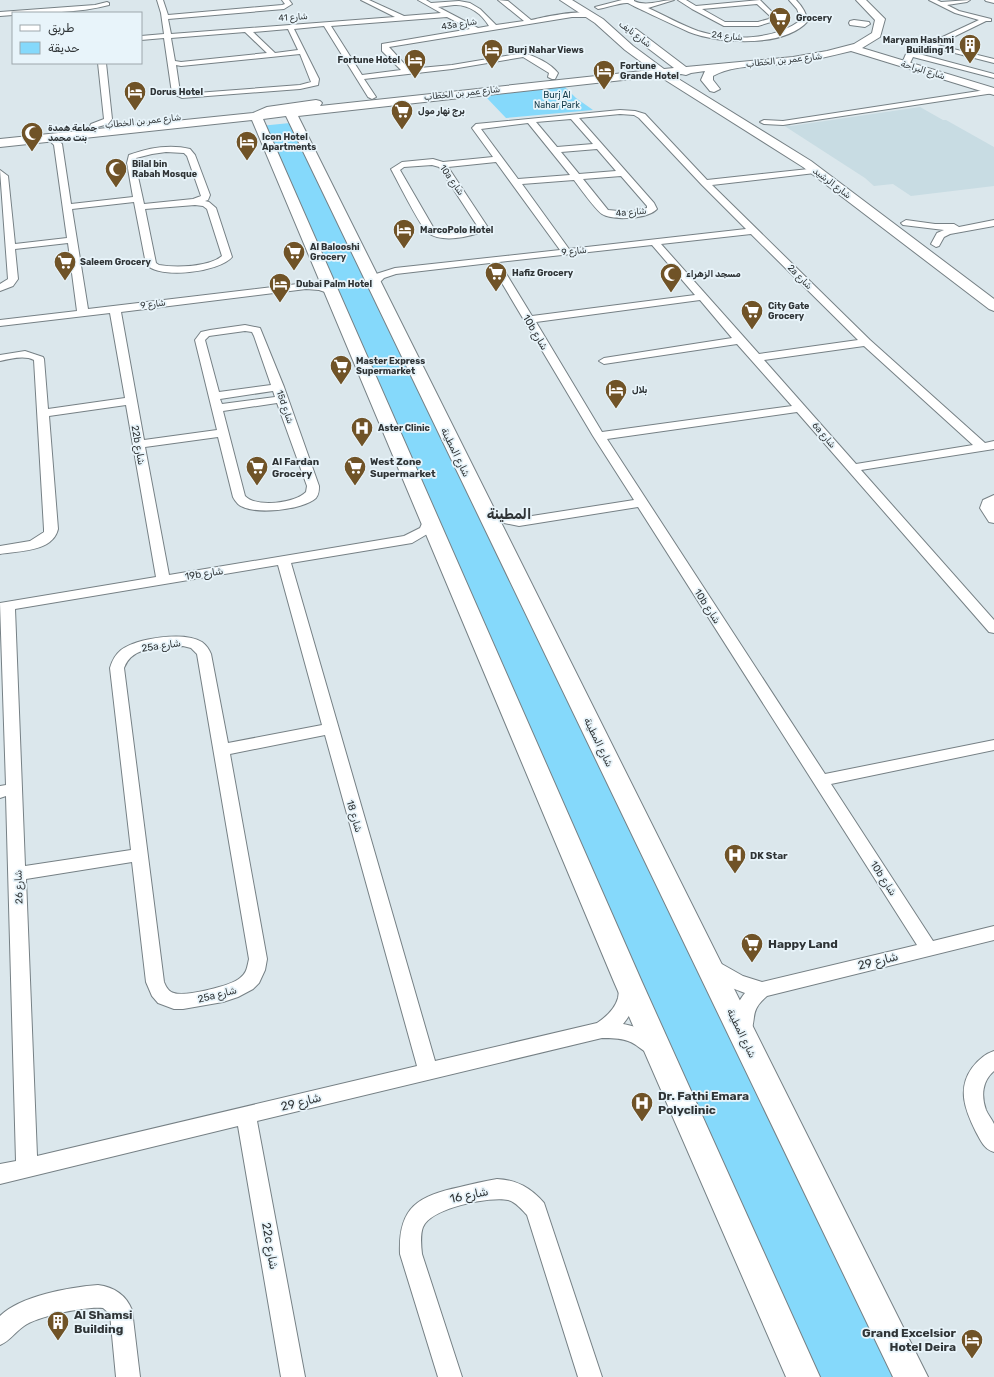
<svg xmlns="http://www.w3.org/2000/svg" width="994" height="1377" font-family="Rubik,'Noto Naskh Arabic',sans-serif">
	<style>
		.built { fill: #c8dce3 }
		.green { fill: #85d9fb }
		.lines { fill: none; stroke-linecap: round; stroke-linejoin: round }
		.street-casing { stroke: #768085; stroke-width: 2 }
		.secondary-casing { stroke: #768085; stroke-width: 2 }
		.street { fill: #fff; fill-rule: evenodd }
		.secondary { fill: #fff; fill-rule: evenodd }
		.labels { text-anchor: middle; stroke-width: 3.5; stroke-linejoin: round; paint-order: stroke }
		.far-street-label { font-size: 9px; fill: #2f3436; stroke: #e8f4fa }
		.far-poi-label { font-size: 9px; font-weight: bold; fill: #2f3436; stroke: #e8f4fa; text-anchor: start }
		.far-park-label { font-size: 9px; fill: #133a49; stroke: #e8f4fa }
		.street-label { font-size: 10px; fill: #2f3436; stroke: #e8f4fa }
		.poi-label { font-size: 10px; font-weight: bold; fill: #2f3436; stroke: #e8f4fa; text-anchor: start }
		.near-poi-label { font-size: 12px; font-weight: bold; fill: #2f3436; stroke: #e8f4fa; text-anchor: start }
		.near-street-label { font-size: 12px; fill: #2f3436; stroke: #e8f4fa }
		.district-label { font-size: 14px; font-weight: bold; fill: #2f3436; stroke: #e8f4fa }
	</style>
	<rect width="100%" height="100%" fill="#dbe7ec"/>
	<path class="built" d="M920 107 943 120H946L994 147V186L911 196 893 184 874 186 865 178 783 125 788 124 791 126Z"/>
	<path class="green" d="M564 86 576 98 593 110 506 118 485 96Z
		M290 123 906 1377H815L260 126Z"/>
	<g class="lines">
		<g class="street-casing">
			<path id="street" d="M157 0H163L168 15 282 5 285 4 282 0H289L292 4 284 9 168 19 171 34 395 17 361 0H369L404 16 441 13 418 0H426L431 3 459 1 470 3 480 9 496 25 524 21 498 0 508 1 531 20C544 17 585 8 594 15L591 17H572L389 47 409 69 452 65 523 53C535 56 550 63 558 73L555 79H552L548 77 549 73 523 57 452 69 364 79 376 97 372 99 368 97 324 26 294 29 319 79 318 85 300 89 182 98 172 93 164 38 141 40V36L164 34 161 13ZM454 5C469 4 482 14 489 26L478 28 438 7ZM447 17 470 29 382 44V51L401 70 362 75 331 26ZM288 29 298 50 275 53 253 32ZM245 32 267 53 181 62 175 61 171 38ZM300 54 311 82 300 85 183 94 180 92 176 65 181 66Z
				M622 0H634V1C646 7 661 0 674 0L648 8C664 15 681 25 698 31 731 41 773 41 801 20L797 9 789 0H796C802 6 806 13 808 21 784 48 720 44 689 32 673 25 657 17 642 10 637 8 632 5 628 3 622 2 605 8 598 9L595 7Z
				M678 0H686L696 6 760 0 776 16 774 21 758 26H724L692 9ZM757 4 770 16 769 19 758 22H725L702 9Z
				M929 0H937L941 2 970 0 967 2 947 5 959 11 991 19V21H986L937 45 994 59V63L943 50 929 49 919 54 994 74V78L913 57 910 63H904L903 61 906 54 979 20 955 13Z
				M985 0H994V3L986 1Z
				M107 2 109 3V5C78 13 45 13 13 13V15L0 16V12L95 5Z
				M98 63H106L112 119 108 124 94 128 90 126 91 124 104 119Z
				M992 89H994V93L783 125 764 124 760 122 764 120 783 121Z
				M620 110 635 111 645 114 707 180 818 168 819 170 818 172 815 173 712 185 870 340 985 443 994 441V449L861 470 994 620V633L989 632 797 412 607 439 825 774 994 740V750L831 784 933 941 994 926V940L767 996C748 1012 758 1018 749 1036L742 1038 735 1036C728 1022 736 1004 745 993 732 988 711 981 704 968L706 963 713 961 720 963 743 976 762 982 917 945 638 507 519 526 494 521 479 513 478 510 479 507H489L503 515 519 518 634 500 593 436 490 263 396 274 384 278 377 285 373 286 368 283 376 274 395 268 560 250 496 162 448 167 487 226 482 232C467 237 443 243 428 233 421 228 397 180 391 169L402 162 433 159 443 162 493 157 472 128 476 124ZM620 114 634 115 639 118 702 185 746 229 569 249 522 184 574 180C580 188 595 209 602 214 613 221 648 219 657 209L654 203 579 118ZM571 119 593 144 557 147 536 122ZM528 123 570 175 518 179 481 129ZM597 149 616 171 579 174 561 152ZM432 165 439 167 476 224 477 226 476 228C463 232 444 236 433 227L400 170 404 167ZM621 176 647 206V208L629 212 608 210 583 179ZM751 234 858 340 759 354 661 244ZM652 245 695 295 532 316 499 262ZM700 300 732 338 604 358 599 361 604 364 737 344 792 406 602 432 536 322ZM864 346 973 445 856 464 764 360Z
				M39 137 56 138 62 144 71 204 133 197 127 163 129 155C148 148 170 144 190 149L195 155 210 195 208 200 205 201 209 202 216 208 232 257C220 272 159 280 146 264L134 202 72 209 88 309 306 283C316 284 329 284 336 291L331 294 319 290 306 289 121 312 144 440 217 430 195 340 201 332 210 330 245 325 260 328 284 387 319 486C319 490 319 494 316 498 303 510 252 516 238 504 236 502 234 499 233 497L218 437 145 447 169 575 404 536 420 528 425 517H435L436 520 429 533 412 543 291 563 435 1061 597 1023C606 1017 615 1009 618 998 619 992 619 987 621 982L628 979 635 982C642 996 632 1013 623 1024 638 1027 656 1032 663 1047L660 1053C645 1058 641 1045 628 1041 620 1038 611 1038 602 1038L257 1121 305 1377H281L238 1126 0 1184V1164L16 1161 6 796 0 798V786L6 785 0 603 156 577 126 405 49 416 58 529C53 552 18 551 0 554V546L30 541 44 532V529L34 360C24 355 10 359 0 361V355L25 351 43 357 44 359 48 409 125 398 110 313 0 326V320L77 311 68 243 15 249 18 279 13 286 0 291V284L8 279 0 170 8 176 15 244 67 238 54 145 51 142 39 141 38 139ZM166 152 184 153 187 156 201 196 193 199 144 204 135 163 136 158 152 154ZM195 205 203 206 207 209 222 256C209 267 176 268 159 265L156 263 145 209ZM245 331 252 332 254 336 271 385 219 392 205 340 209 336ZM273 391 275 397 222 404 220 399ZM277 403 307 486 306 492C296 503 256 508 245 496L223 411ZM278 565 322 725 228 743 211 654C209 649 206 645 202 642 184 631 137 638 121 650 115 655 112 661 110 668L131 850 25 866 15 609ZM183 646 191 648 197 654 249 959C247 967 247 973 240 978 231 986 185 997 174 993 169 992 166 987 164 982L124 668C132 645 163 647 183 646ZM325 735 417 1066 37 1156 26 879 132 862 146 982 152 996 158 1003 174 1009H183L223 1002 238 997 253 989 259 983 265 970 267 959 230 754Z
				M906 220 935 224H954L959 227 994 220V226L950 234 944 237 939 246 936 247 931 244 937 233 944 230 903 225 901 223Z
				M994 495V523L989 522 980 508 983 500Z
				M994 1051V1071C982 1081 981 1096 986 1110 988 1115 992 1119 994 1124 994 1132 994 1144 994 1152 984 1149 981 1141 976 1132 965 1110 957 1089 972 1068 978 1060 985 1054 994 1051Z
				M497 1179C517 1180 531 1188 544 1203L602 1377H578L527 1215C522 1210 516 1202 508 1200 490 1196 431 1208 423 1227 420 1235 421 1245 422 1254L462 1377H438L400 1254C398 1207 418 1196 460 1187 473 1184 484 1181 497 1179Z
				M98 1285C114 1287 126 1295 132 1310L140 1377H116L110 1314 103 1308C86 1306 38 1316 24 1326 15 1332 10 1341 0 1345V1316C20 1296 70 1287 98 1285Z"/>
		</g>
		<g class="secondary-casing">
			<path id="secondary" d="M560 0H572L603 19 633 46 664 69 674 68 628 33 627 31 628 29H636L686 67 793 57 827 51 854 44 872 33 875 20 856 0H866L885 19 880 37 862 48 994 88V95L851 51C832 56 813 60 793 63 770 66 733 64 713 76V80L720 89 714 92 710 91 701 80 705 71 691 73 686 75 681 74 672 75 811 161 994 299V311L989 309 803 167 659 76 298 116 928 1377H893L286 116 263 119 642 982 820 1377H786L614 982 252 120 0 147V139L253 113 267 107 316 100 320 101 322 103 320 106 652 70 625 50 595 23Z
				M854 20 869 22 870 24 865 27 850 25 849 23 850 21Z"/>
		</g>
		<use href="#street" class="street"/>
		<use href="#secondary" class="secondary"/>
	</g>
	<defs>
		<g id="supermarket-pin" transform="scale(1.15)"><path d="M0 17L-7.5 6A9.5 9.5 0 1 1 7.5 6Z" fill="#705327" stroke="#e8f4fa"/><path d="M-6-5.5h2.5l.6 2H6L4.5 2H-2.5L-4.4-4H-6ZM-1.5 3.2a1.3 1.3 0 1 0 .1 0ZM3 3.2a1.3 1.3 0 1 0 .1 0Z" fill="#fff"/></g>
		<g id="building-pin" transform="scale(1.15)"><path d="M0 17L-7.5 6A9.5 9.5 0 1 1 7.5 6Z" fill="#705327" stroke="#e8f4fa"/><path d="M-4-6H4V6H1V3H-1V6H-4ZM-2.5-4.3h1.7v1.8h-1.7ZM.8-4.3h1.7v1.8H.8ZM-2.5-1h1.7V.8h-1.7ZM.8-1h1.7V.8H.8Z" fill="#fff"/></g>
		<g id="hotel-pin" transform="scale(1.15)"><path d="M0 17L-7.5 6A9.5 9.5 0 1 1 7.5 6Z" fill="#705327" stroke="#e8f4fa"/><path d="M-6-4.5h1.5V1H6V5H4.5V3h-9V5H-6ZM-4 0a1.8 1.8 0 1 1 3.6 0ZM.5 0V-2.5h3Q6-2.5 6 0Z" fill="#fff"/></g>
		<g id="mosque-pin" transform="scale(1.15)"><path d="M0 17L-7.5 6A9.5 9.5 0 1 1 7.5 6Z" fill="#705327" stroke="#e8f4fa"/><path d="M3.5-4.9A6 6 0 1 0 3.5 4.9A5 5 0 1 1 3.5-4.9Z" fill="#fff"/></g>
		<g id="hospital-pin" transform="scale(1.15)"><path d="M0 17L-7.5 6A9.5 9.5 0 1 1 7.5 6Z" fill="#705327" stroke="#e8f4fa"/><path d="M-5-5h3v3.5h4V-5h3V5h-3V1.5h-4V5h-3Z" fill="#fff"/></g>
	</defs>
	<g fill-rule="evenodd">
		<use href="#supermarket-pin" x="780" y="18"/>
		<use href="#building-pin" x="970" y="45"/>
		<use href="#hotel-pin" x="492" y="50"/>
		<use href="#hotel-pin" x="415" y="60"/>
		<use href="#hotel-pin" x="604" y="71"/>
		<use href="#hotel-pin" x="135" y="92"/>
		<use href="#supermarket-pin" x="402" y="111"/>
		<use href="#mosque-pin" x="32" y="133"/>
		<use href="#hotel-pin" x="247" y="142"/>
		<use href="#mosque-pin" x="116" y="169"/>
		<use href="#hotel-pin" x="404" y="230"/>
		<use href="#supermarket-pin" x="294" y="252"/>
		<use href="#supermarket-pin" x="65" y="262"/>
		<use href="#supermarket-pin" x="496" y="273"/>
		<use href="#mosque-pin" x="671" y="274"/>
		<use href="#hotel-pin" x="280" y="284"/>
		<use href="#supermarket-pin" x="752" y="311"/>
		<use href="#supermarket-pin" x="341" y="366"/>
		<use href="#hotel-pin" x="616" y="390"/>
		<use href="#hospital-pin" x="362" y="428"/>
		<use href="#supermarket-pin" x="257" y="467"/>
		<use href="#supermarket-pin" x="355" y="467"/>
		<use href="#hospital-pin" x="735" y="855"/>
		<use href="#supermarket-pin" x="752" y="944"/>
		<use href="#hospital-pin" x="642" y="1103"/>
		<use href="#building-pin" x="58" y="1322"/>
		<use href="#hotel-pin" x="972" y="1340"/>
	</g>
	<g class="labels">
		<g class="far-street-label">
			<text transform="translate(293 17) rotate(-4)" y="3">شارع 41</text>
			<text transform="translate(459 24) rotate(-9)" y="3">43a شارع</text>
			<text transform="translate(635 34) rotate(37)" y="3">شارع نايف</text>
			<text transform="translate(727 36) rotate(6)" y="3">شارع 24</text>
			<text transform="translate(784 60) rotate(-6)" y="3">شارع عمر بن الخطاب</text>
			<text transform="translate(923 70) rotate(17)" y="3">شارع البراحة</text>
			<text transform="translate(462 93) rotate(-6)" y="3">شارع عمر بن الخطاب</text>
			<text transform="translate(143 121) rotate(-6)" y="3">شارع عمر بن الخطاب</text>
			<text transform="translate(452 180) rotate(55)" y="3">10a شارع</text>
			<text transform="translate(832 183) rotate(37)" y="3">شارع الرشيد</text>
			<text transform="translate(631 212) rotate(-5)" y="3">4a شارع</text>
			<text transform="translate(574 251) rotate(-6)" y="3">شارع 9</text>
			<text transform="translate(800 277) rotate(45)" y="3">2a شارع</text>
			<text transform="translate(153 304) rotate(-7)" y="3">شارع 9</text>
			<text transform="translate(285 407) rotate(71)" y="3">15d شارع</text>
			<text transform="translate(824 435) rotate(49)" y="3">6a شارع</text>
		</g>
		<g class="far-poi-label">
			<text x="796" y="21">Grocery</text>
			<text x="954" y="43" text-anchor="end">Maryam Hashmi<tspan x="954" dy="10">Building 11</tspan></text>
			<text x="508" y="53">Burj Nahar Views</text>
			<text x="400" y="63" text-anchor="end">Fortune Hotel</text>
			<text x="620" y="69">Fortune<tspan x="620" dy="10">Grande Hotel</tspan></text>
			<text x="150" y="95">Dorus Hotel</text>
			<text x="418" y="114">برج نهار مول</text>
			<text x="48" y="131">جماعة همدة<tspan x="48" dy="10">بنت محمد</tspan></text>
			<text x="262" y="140">Icon Hotel<tspan x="262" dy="10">Apartments</tspan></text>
			<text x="132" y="167">Bilal bin<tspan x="132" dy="10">Rabah Mosque</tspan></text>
			<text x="420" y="233">MarcoPolo Hotel</text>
			<text x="310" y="250">Al Balooshi<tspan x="310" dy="10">Grocery</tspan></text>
			<text x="80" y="265">Saleem Grocery</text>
			<text x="512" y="276">Hafiz Grocery</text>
			<text x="686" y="277">مسجد الزهراء</text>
			<text x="296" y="287">Dubai Palm Hotel</text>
			<text x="768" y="309">City Gate<tspan x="768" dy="10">Grocery</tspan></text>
			<text x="356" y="364">Master Express<tspan x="356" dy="10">Supermarket</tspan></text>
			<text x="632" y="393">بلال</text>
			<text x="378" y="431">Aster Clinic</text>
		</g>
		<g class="far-park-label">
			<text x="557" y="98">Burj Al<tspan x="557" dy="10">Nahar Park</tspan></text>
		</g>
		<g class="street-label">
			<text transform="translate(536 332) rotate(59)" y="4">10b شارع</text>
			<text transform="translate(139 445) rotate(80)" y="4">22b شارع</text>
			<text transform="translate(456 452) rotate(64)" y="4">شارع المطينة</text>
			<text transform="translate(204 573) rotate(-9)" y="4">19b شارع</text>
			<text transform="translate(708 606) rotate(57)" y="4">10b شارع</text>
			<text transform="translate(161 645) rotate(-8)" y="4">25a شارع</text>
			<text transform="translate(599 742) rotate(64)" y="4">شارع المطينة</text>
			<text transform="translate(355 816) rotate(74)" y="4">شارع 18</text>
			<text transform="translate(884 878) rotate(57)" y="4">10b شارع</text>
			<text transform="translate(18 887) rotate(-92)" y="4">شارع 26</text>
			<text transform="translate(217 994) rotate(-14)" y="4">25a شارع</text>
			<text transform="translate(742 1033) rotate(64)" y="4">شارع المطينة</text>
		</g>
		<g class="poi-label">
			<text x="272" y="465">Al Fardan<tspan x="272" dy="12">Grocery</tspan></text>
			<text x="370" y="465">West Zone<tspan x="370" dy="12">Supermarket</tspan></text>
			<text x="750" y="859">DK Star</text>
		</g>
		<g class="near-poi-label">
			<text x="768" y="948">Happy Land</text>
			<text x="658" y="1100">Dr. Fathi Emara<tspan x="658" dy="14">Polyclinic</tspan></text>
			<text x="74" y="1319">Al Shamsi<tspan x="74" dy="14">Building</tspan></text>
			<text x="956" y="1337" text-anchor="end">Grand Excelsior<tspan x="956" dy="14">Hotel Deira</tspan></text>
		</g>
		<g class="near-street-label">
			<text transform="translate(878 961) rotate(-14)" y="4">شارع 29</text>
			<text transform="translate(301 1102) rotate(-14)" y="4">شارع 29</text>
			<text transform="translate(469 1195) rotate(-12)" y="4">شارع 16</text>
			<text transform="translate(270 1246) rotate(80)" y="4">22c شارع</text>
		</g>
		<g class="district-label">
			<text x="509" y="519">المطينة</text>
		</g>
	</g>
	<rect x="12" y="12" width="130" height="52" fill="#e8f4fa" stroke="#9ea7ac"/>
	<rect x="20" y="25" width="20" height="6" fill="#ffffff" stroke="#9ea7ac"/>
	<text x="48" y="32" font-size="12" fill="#2f3436">طريق</text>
	<rect x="20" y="42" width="20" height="12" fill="#85d9fb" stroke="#9ea7ac"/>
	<text x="48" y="52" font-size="12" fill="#2f3436">حديقة</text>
</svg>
